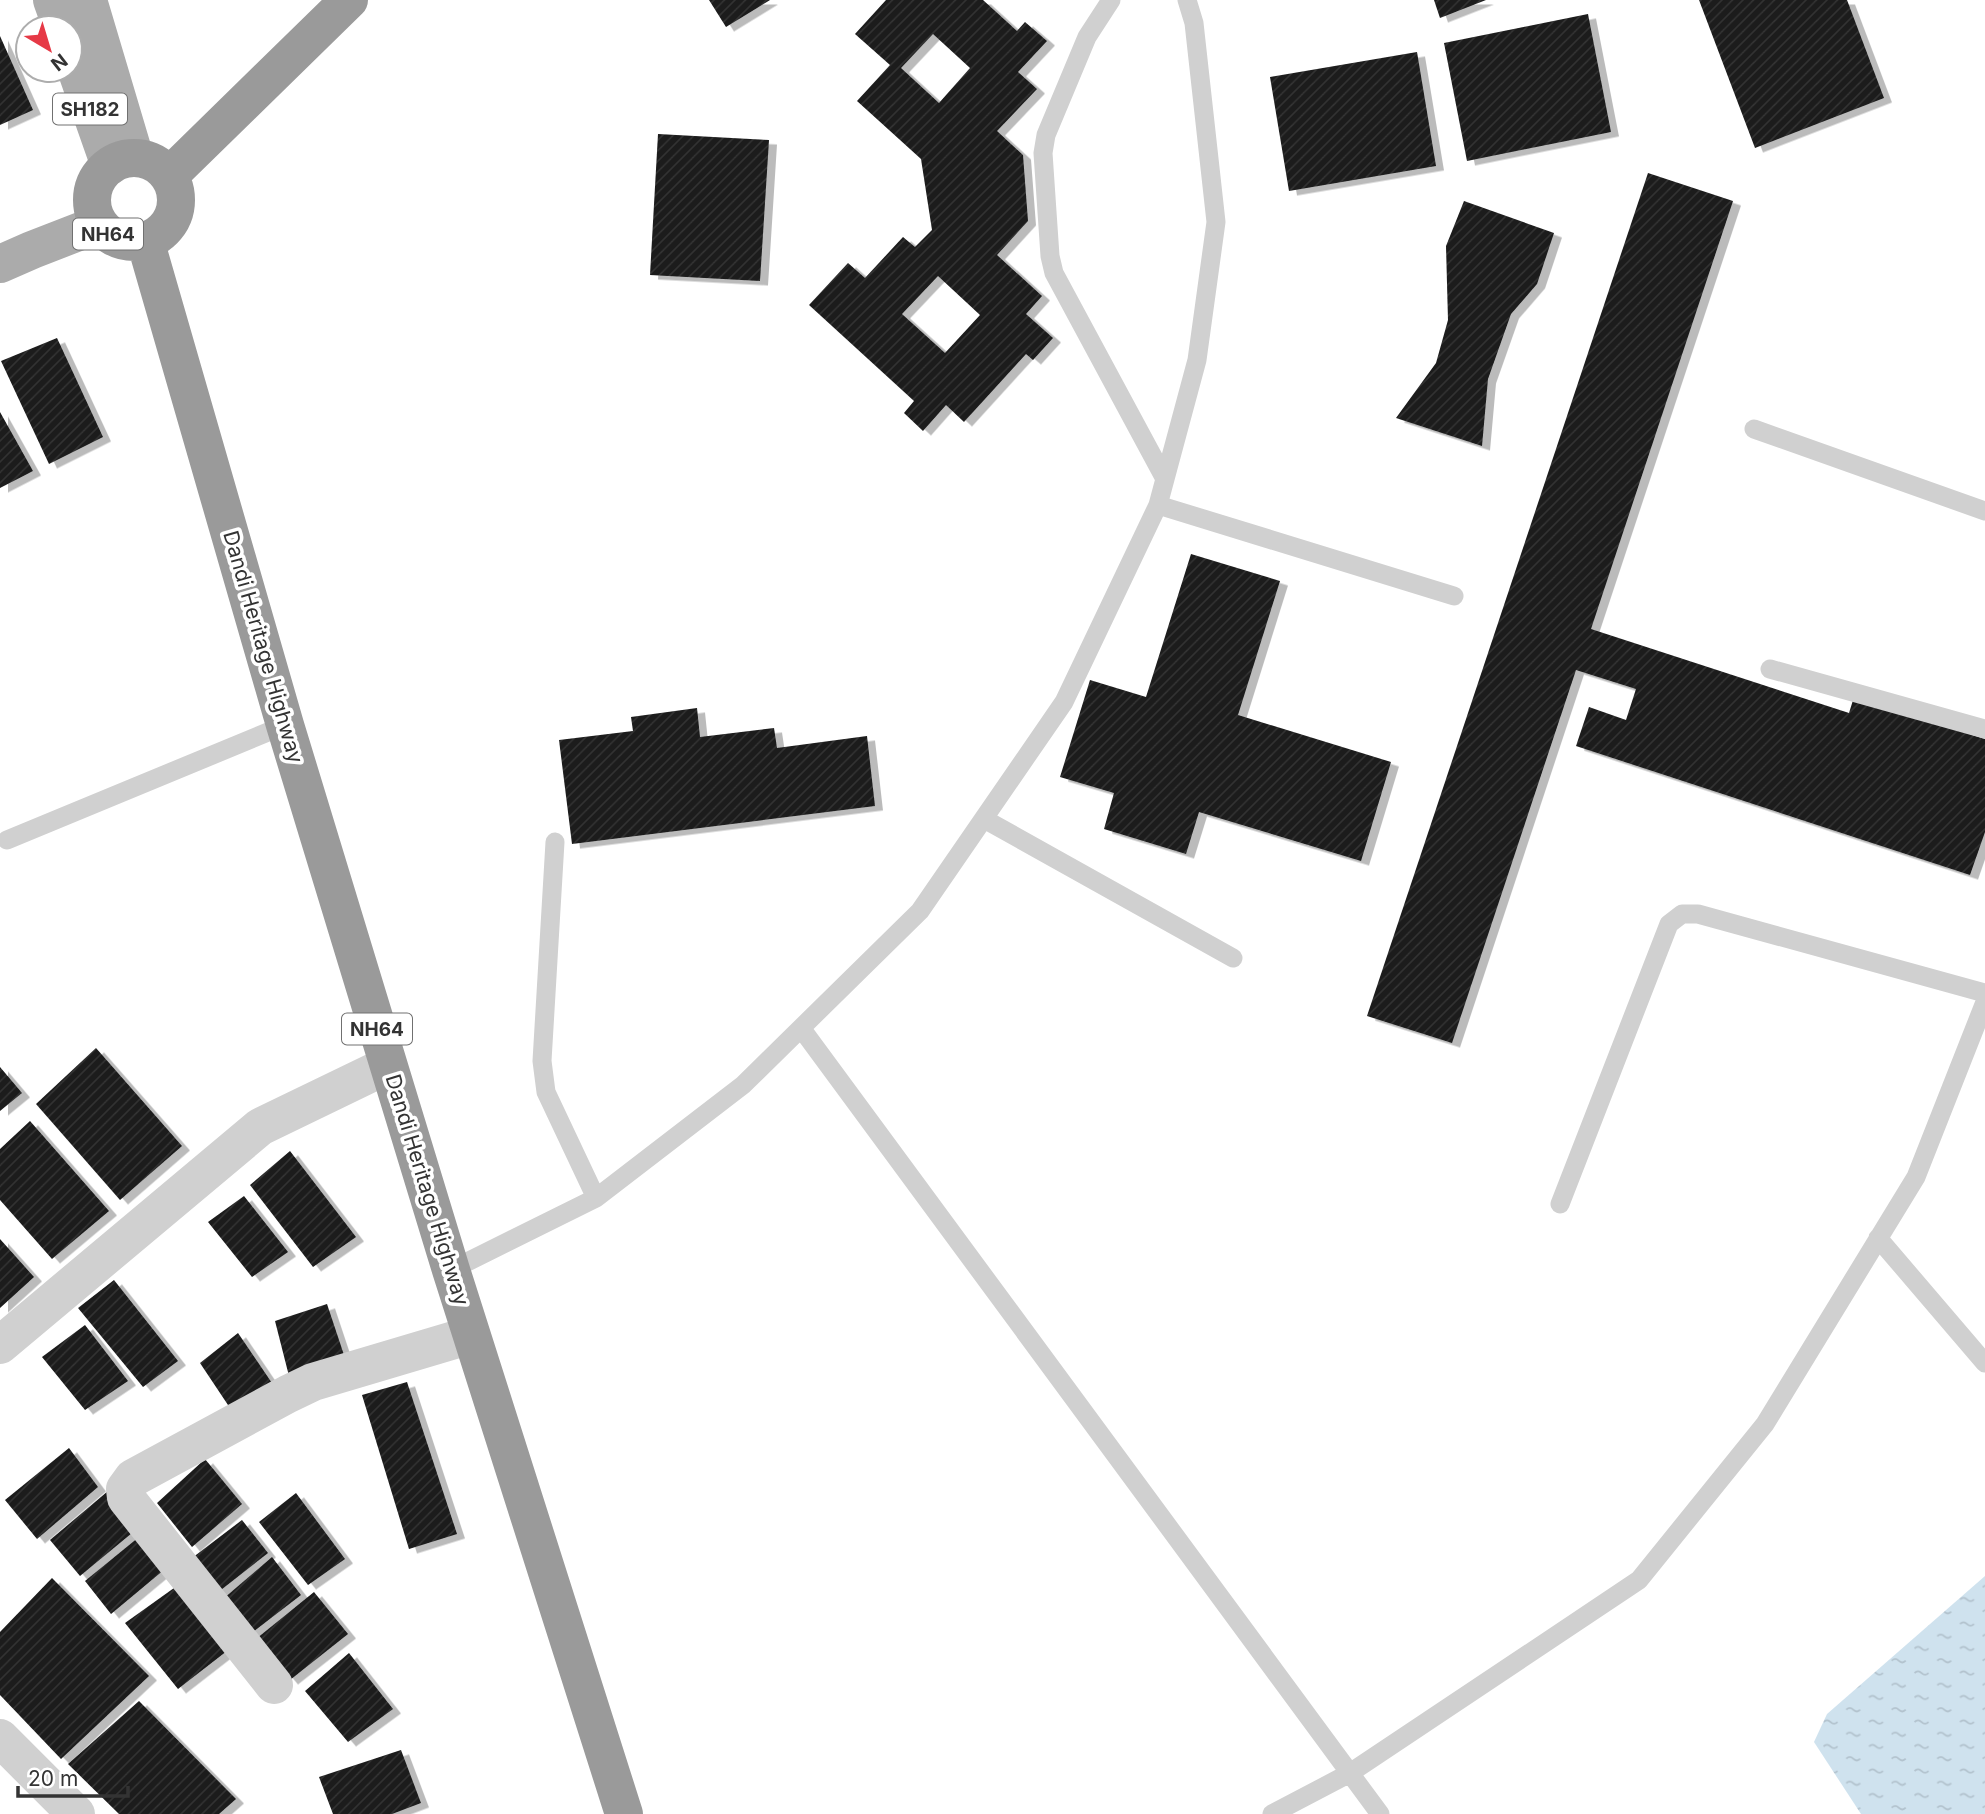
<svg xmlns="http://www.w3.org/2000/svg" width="1985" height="1814" font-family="Inter,sans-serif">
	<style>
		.water { fill: url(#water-ripples) }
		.building { fill: url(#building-hatch); fill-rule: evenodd; filter: url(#shadow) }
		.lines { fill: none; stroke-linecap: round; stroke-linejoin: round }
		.lane { stroke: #d0d0d0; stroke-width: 19 }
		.street { stroke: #d0d0d0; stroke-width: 38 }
		.primary { stroke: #ababab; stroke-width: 38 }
		.highway { stroke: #9a9a9a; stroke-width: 38 }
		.labels { text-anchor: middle; stroke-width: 7; stroke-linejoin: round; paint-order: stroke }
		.shield { fill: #fff; stroke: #707070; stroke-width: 2 }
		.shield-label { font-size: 19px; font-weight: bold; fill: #333 }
		.street-label { font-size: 21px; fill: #333; stroke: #fff }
	</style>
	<defs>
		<pattern id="water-ripples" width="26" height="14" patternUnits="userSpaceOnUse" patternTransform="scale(1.75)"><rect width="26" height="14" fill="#cfe2ee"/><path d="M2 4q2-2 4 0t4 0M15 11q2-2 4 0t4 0" fill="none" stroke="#b2c2cd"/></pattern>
		<pattern id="building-hatch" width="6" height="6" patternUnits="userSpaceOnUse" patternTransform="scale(1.75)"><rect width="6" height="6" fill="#1a1a1a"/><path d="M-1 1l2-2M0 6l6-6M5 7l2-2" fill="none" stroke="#333"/></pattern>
		<filter id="shadow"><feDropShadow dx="8" dy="4.5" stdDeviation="0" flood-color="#0004"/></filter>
	</defs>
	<rect width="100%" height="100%" fill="#fff"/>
	<path class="water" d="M1985 1576V1814H1861L1814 1742 1827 1714Z"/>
	<path class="building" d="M709 0H770L726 27Z
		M886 0H983L1017 31 1025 22 1047 41 1018 72 1037 89 997 131 1023 155 1028 221 997 255 1042 296 1026 314 1053 338 1033 360 1026 354 964 422 946 405 923 431 904 413 914 401 809 305 848 263 865 278 903 237 915 247 932 230 921 159 857 101 890 65 855 34ZM933 34 970 68 939 103 901 68ZM938 276 980 315 945 353 902 314Z
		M1434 0H1486L1440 18Z
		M1699 0H1847L1884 98 1755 148Z
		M1588 14 1611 132 1467 161 1444 43Z
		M0 36 33 110 0 125Z
		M1417 52 1436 166 1289 191 1270 77Z
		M658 134 769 140 760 281 650 275Z
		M1648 173 1733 201 1591 629 1849 713 1854 697 1985 739V832L1970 875 1576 746 1589 707 1626 720 1636 689 1576 670 1452 1043 1367 1016Z
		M1464 201 1554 233 1537 284 1511 314 1488 379 1482 446 1396 418 1436 363 1448 320 1446 246Z
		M57 338 103 437 49 464 1 361Z
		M0 412 33 471 0 488Z
		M1191 554 1280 581 1238 715 1391 762 1361 861 1199 812 1186 854 1104 829 1114 793 1060 777 1090 680 1146 697Z
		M697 708 700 737 774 728 777 748 867 736 875 806 572 844 559 740 633 731 631 717Z
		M96 1048 182 1146 120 1200 36 1104Z
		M0 1067 22 1093 0 1111Z
		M30 1121 109 1211 52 1259 0 1200V1149Z
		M290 1151 356 1237 313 1267 250 1185Z
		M244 1196 288 1252 252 1277 208 1222Z
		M0 1239 34 1277 0 1308Z
		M114 1280 178 1361 143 1387 78 1308Z
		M327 1304 346 1361 289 1376 275 1321Z
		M85 1325 128 1381 85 1410 42 1357Z
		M238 1333 276 1389 234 1414 200 1363Z
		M407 1382 457 1534 409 1549 362 1395Z
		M69 1448 98 1487 37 1539 5 1500Z
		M205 1459 242 1504 192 1547 157 1503Z
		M108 1491 138 1528 80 1576 50 1540Z
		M296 1493 345 1559 308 1585 259 1522Z
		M242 1520 268 1553 217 1593 192 1558Z
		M139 1537 165 1569 111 1614 85 1581Z
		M272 1557 301 1595 249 1635 223 1599Z
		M52 1578 149 1676 61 1759 0 1695V1632Z
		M181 1583 232 1647 178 1689 125 1623Z
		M314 1592 348 1634 290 1680 256 1639Z
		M349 1653 393 1709 348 1742 305 1691Z
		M139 1701 236 1799 219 1814H119L68 1764Z
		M401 1750 421 1803 392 1814H333L319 1777Z"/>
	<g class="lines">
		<path class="lane" d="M1111 0 1087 37 1046 135 1043 153 1050 256 1054 273 1165 479
			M1754 429 1985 511
			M1158 505 1454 596
			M1770 669 1985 729
			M984 819 1233 958
			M7 840 285 725
			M555 842 542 1061 546 1092 596 1198
			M801 1028 1380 1814
			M1560 1204 1669 924 1682 914H1698L1985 993
			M1878 1238 1985 1363
			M451 1270 596 1198 743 1085 920 911 1064 702 1158 505 1197 360 1216 222 1194 23 1187 0
			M1272 1814 1350 1773 1639 1580 1765 1424 1916 1177 1985 1002"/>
		<path class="street" d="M0 1345 260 1127 388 1065
			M274 1685 126 1498 125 1489 133 1478 288 1394 313 1382 471 1335
			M0 1738 76 1814"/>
		<path class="primary" d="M52 0 62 28
			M88 0 135 158
			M70 52 110 166
			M0 264 32 250 99 224"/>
		<path class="highway" d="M92 200a42 42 0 1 1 84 0a42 42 0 1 1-84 0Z
			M169 176 349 0
			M145 240 285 725 451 1270 624 1814"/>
	</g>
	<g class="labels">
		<g class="shield">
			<rect x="53" y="93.5" width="74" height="31" rx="5"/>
			<rect x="73" y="218.5" width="70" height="31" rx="5"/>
			<rect x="342" y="1013.5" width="70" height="31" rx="5"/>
		</g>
		<g class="shield-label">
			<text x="90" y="116">SH182</text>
			<text x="108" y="241">NH64</text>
			<text x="377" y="1036">NH64</text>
		</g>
		<g class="street-label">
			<text transform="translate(263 647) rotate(74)" y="7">Dandi Heritage Highway</text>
			<text transform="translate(427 1190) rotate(73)" y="7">Dandi Heritage Highway</text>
		</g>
	</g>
	<g transform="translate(49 49) rotate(142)"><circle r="33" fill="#ffffff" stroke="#adadad" stroke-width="2"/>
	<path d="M0-5L12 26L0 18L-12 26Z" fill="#e63946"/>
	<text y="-10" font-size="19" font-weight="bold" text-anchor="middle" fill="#333333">N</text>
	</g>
	<path d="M18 1786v10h110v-10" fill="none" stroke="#333333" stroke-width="3.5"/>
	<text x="28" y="1786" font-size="21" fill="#333333" stroke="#ffffff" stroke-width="5" paint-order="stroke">20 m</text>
</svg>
